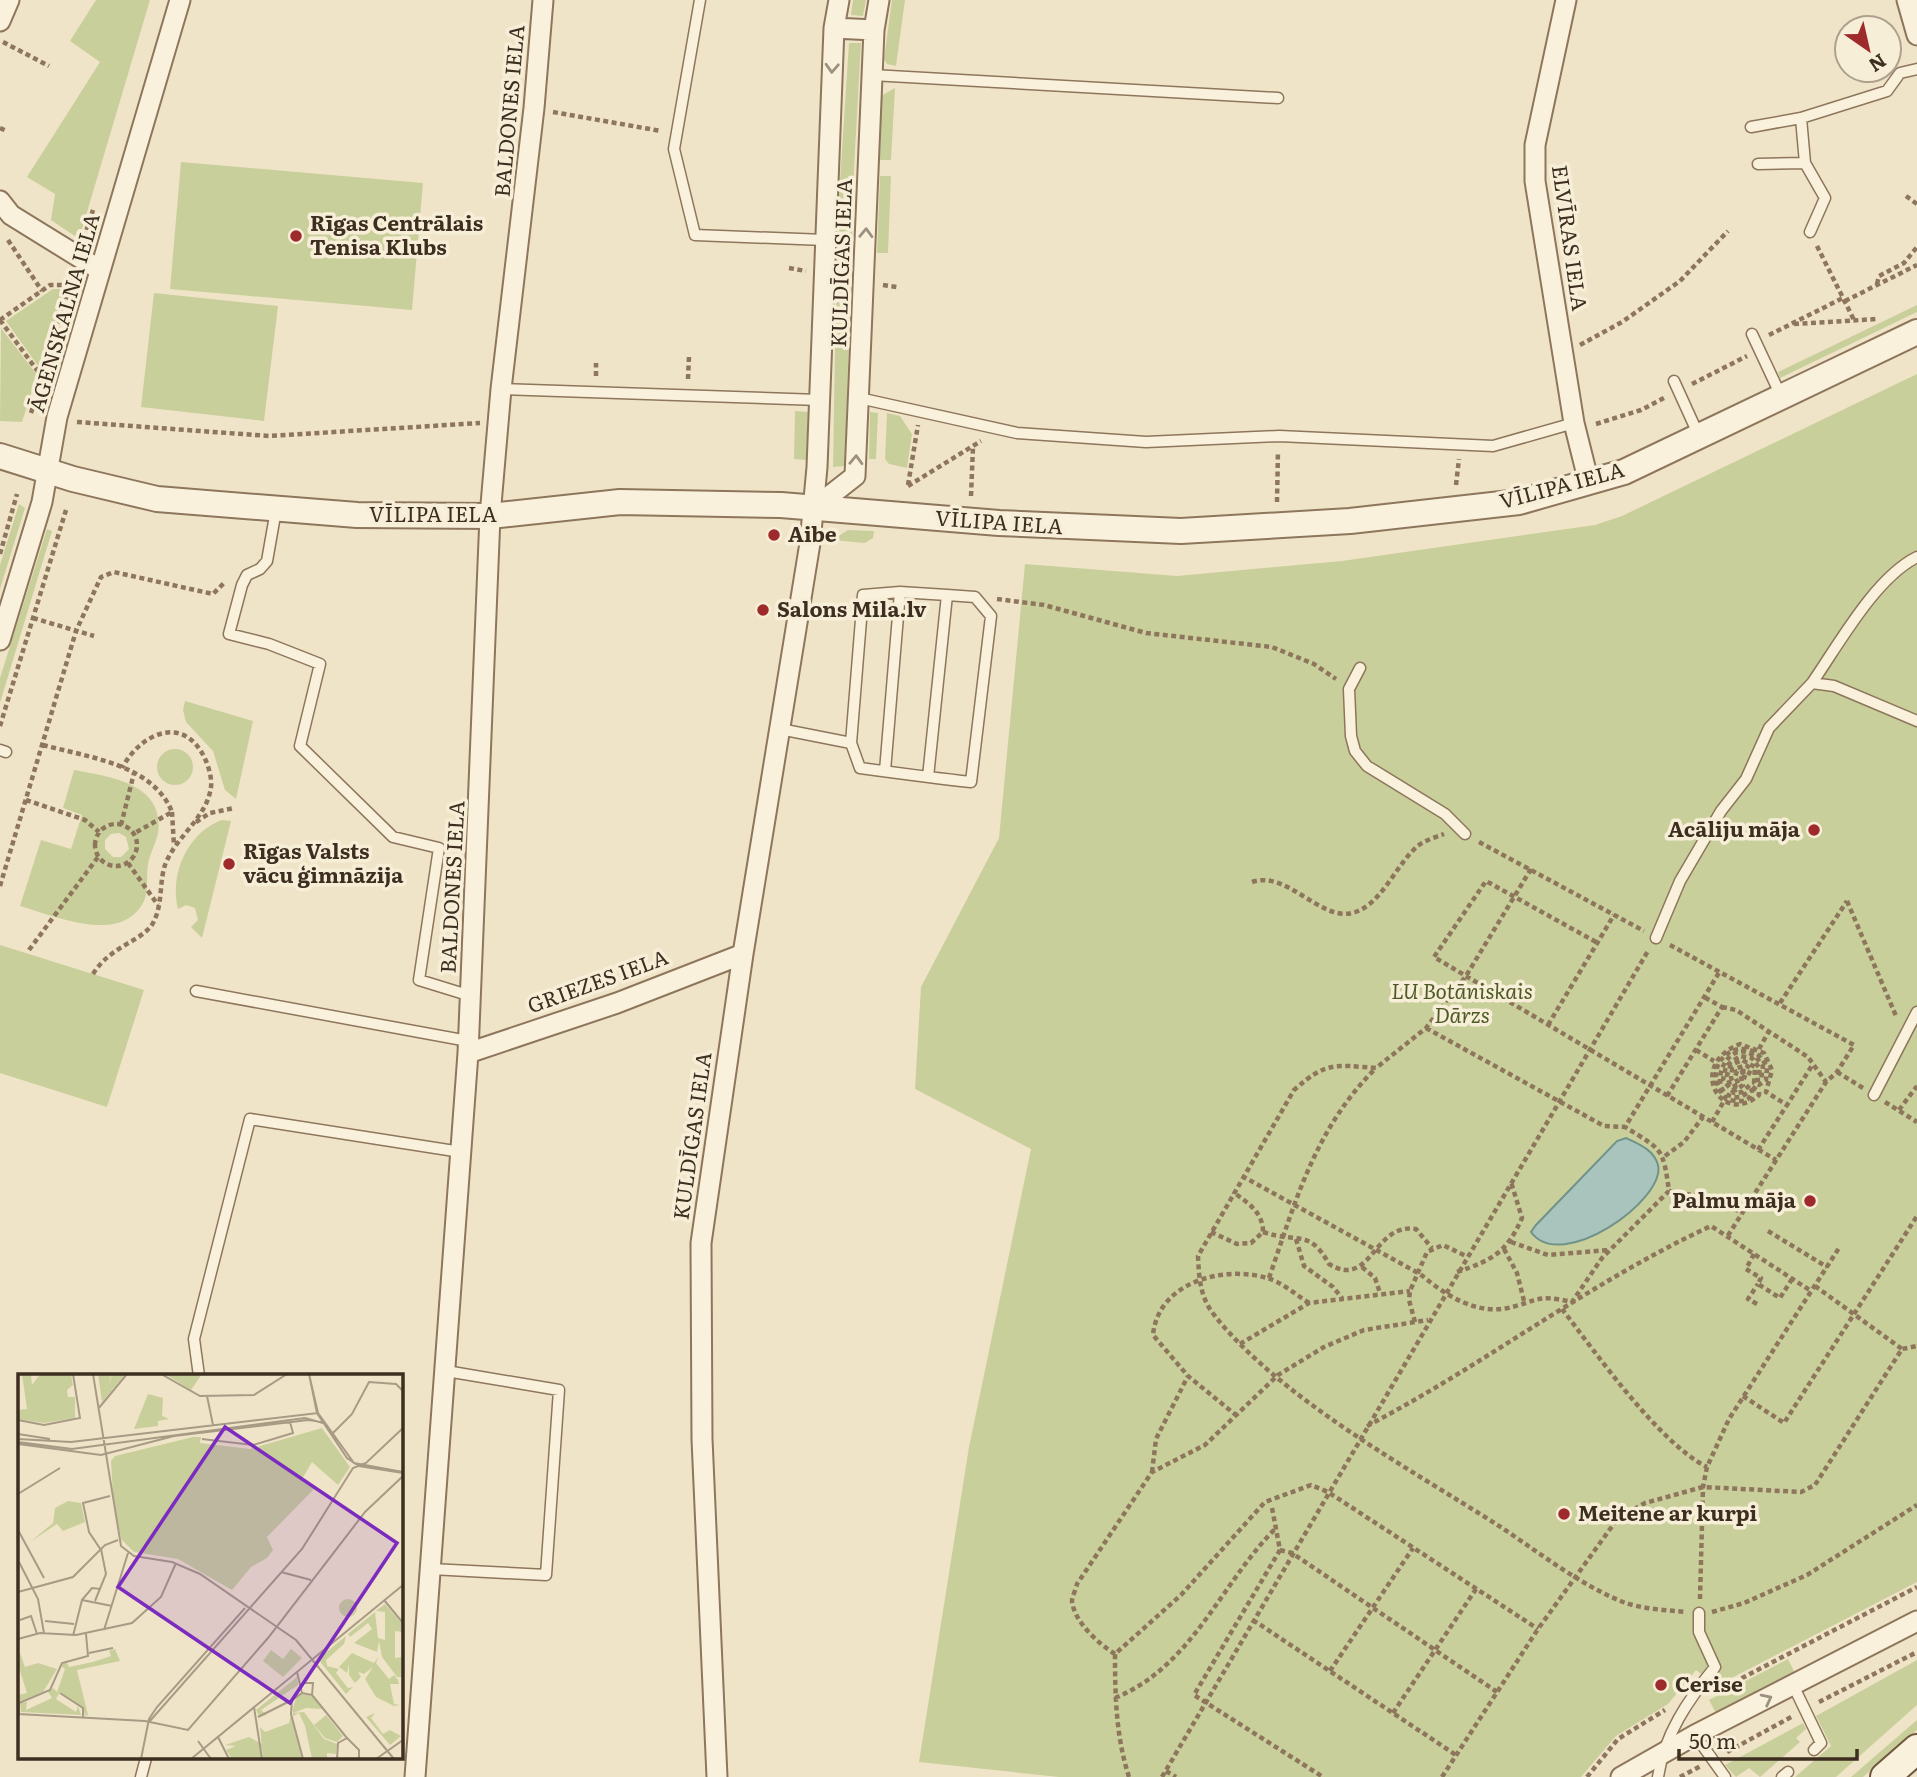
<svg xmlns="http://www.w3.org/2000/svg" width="1917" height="1777" font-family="Literata,serif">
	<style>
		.green { fill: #c9cf9b; fill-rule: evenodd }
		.water { fill: #a9c4bc; stroke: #6f938a; stroke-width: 2 }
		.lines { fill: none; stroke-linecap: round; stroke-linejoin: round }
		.service-casing { stroke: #8d765c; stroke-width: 13 }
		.minor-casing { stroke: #8d765c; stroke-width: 23 }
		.tertiary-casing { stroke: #8d765c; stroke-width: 28 }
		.secondary-casing { stroke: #6f573f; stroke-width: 32 }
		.path { stroke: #8d765c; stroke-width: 4.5; stroke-dasharray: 5 3.5; stroke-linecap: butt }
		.service { stroke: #faf1dc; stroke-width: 10 }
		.minor { stroke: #faf1dc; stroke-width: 19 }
		.tertiary { stroke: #faf1dc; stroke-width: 24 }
		.secondary { stroke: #faf1dc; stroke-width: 28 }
		.oneway { stroke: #9c907e }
		.poi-dot { fill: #9e2a2b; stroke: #f7eed8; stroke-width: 2.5 }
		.labels { text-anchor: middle; stroke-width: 7; stroke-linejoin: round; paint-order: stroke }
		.street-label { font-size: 21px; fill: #3d2e20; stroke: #f7eed8 }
		.poi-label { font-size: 21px; font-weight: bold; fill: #3d2e20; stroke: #f7eed8; text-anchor: start }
		.park-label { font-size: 21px; font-style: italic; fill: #4d5a26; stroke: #f7eed8 }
		.inset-road { fill: none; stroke: #a89b85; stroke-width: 2 }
		.view { fill: #7b2cbf; fill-opacity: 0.15; stroke: #7b2cbf; stroke-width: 3.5 }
		.inset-edge { fill: none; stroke: #3d2e20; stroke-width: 3.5 }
	</style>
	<rect width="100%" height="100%" fill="#f0e4c8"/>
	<path class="green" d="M96 0H150L79 239 51 220 55 194 27 177 100 62 70 41Z
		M853 0H866L863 16 851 15Z
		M892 0H905L896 66 887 64 884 59Z
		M849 43H861L854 168 845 466 833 467 837 227Z
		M895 88 891 160H880L881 96Z
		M181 162 423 183 412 310 170 289Z
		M880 176H891L888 253H877Z
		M53 289H65L41 370 6 321Z
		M154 293 278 306 264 421 141 407Z
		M1917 305V312L1780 378 1778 372Z
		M1 328 37 375 22 422 0 421Z
		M1917 374V1582L1716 1686 1696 1670 1668 1704 1616 1736 1581 1777H1059L919 1762 969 1447 1031 1149 915 1089 921 987 999 838 1025 564 1177 576 1342 561 1595 525 1622 516Z
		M795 411 808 412 806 460 794 459Z
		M870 412 878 413 876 459H869Z
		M887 413 900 416 912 434 907 468 889 464 885 459Z
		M19 504 25 508 0 589V565Z
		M47 529 52 531 0 703V678Z
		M848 530 874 531 873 538 865 543 832 540Z
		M185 701 253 721 236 799 225 790 213 751 186 722 183 710Z
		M157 767a18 18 0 1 1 36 0a18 18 0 1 1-36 0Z
		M74 770C110 777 165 783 158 833 156 843 150 853 148 864 146 877 149 889 144 901 122 946 55 916 20 906L41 840 71 849 82 815 63 808ZM119 833 126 837 129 849 121 857H113L105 849V840L111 834Z
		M222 820 231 821 202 938 191 927 198 920 195 908 186 905 178 909C169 874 188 832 222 820Z
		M0 945 144 990 107 1107 0 1073Z
		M1788 1659 1797 1677 1718 1717 1709 1700Z
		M1917 1660V1705L1836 1777H1795L1831 1746 1816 1716Z
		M1917 1720V1730L1863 1777H1851Z
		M1803 1723 1806 1729 1796 1738 1800 1742 1760 1777 1749 1768 1736 1777 1725 1765Z"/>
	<path class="water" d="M1626 1138C1639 1144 1654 1150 1658 1165 1666 1200 1561 1274 1531 1232L1536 1225 1617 1141Z"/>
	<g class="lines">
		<g class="service-casing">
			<path id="service" d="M700 0 674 149 695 235 825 240
				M872 75 1278 98
				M1801 118 1805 163 1825 198 1810 232
				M1751 127 1801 118 1887 91 1900 73 1917 69
				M1758 164 1805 163
				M1752 334 1781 396
				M1674 381 1699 436
				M501 389 819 400
				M859 398 1017 433 1146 442 1279 436 1493 446 1574 423
				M276 510 267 561 260 569 247 575 242 585 229 634 269 644 320 664 300 746 393 837 439 848 419 980 471 996
				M1360 668 1349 689 1351 736 1355 751 1367 766 1445 814 1465 834
				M1812 683C1839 644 1875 578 1917 557
				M780 729 851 743 860 768C897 773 934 778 971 782L991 616 975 597 947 595 928 777
				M851 743 863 595 900 592
				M0 750 6 752
				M885 771 900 592 947 595
				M1656 938 1680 881 1721 811 1746 779 1769 728 1812 683 1834 686 1917 721
				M196 991 468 1041
				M1874 1095 1917 1012
				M199 1376 194 1339 250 1119 461 1152
				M431 1569 546 1575 559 1390 446 1371
				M1793 1685 1821 1743 1814 1750
				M1695 1735 1725 1777
				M141 1777 146 1758
				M1658 1777C1664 1735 1688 1700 1715 1667L1699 1632V1613
				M1782 1777 1788 1772"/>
		</g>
		<g class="minor-casing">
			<path id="minor" d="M1566 0 1535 145V181L1574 423 1589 483
				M1907 0 1917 35
				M0 21 9 0
				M834 28 874 30
				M0 201 11 215 100 270
				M814 508 855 476 874 30 879 0
				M0 640 42 502 57 417 180 0
				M468 1053 617 1003 743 954
				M415 1777 468 1053 490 516 501 389 534 108 543 0
				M717 1777 702 1439 701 1243 743 954 810 543 817 467 834 28 839 0
				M1621 1777 1695 1735 1917 1621"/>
		</g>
		<g class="tertiary-casing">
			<path id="tertiary" d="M0 456 73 479 157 499 357 515 490 516 620 502 781 505 999 523 1181 531 1350 521 1519 502 1624 472 1917 332"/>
		</g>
		<g class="secondary-casing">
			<path id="secondary" d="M1885 1777 1917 1749"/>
		</g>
		<path class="path" d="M3 42 49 66
			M553 112 661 131
			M0 128 7 131
			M1906 196 1917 204
			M84 238 93 210
			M8 240 42 291
			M1817 246 1854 320
			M789 268 806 271
			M1877 284 1879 276 1904 263 1917 247
			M883 285 897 287
			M1845 301 1917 265
			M0 320 50 285H70
			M0 320 42 377
			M1794 324 1877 319
			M1769 335 1843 298
			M1580 345 1622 322 1680 281 1728 231
			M596 376V363
			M688 379 689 356
			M1692 384 1747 356
			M31 413 73 276
			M77 422 269 436 480 423
			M1596 424 1641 410 1666 397
			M908 485 918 425
			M1456 485 1459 459
			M908 486 981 441
			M971 496 973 447
			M1277 502 1278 451
			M0 554 17 494
			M997 599 1044 605 1146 633 1272 647 1314 664 1336 679
			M33 618 94 636
			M0 726 66 510
			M43 745C87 757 153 764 172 812L133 834
			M26 800 85 820 99 832
			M172 812 174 846
			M196 822 210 813 234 808
			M95 845a21 21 0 1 1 42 0a21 21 0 1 1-42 0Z
			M121 825 134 773
			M1479 842 1644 931
			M128 863 158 905
			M1531 869 1466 976 1426 1028 1376 1068C1334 1065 1327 1061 1294 1090L1198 1256C1199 1278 1200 1298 1215 1316 1279 1397 1408 1468 1496 1524 1536 1550 1578 1584 1623 1602 1642 1609 1665 1610 1686 1612
			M1252 882C1287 870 1320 921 1352 913 1382 906 1396 863 1419 845 1426 840 1436 837 1444 834
			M0 886 76 631 101 577 114 572 213 594 224 583
			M1847 901 1896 1016
			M1596 942 1486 881 1434 957 1776 1160
			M1670 945 1854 1045 1837 1072 1826 1082 1727 1237
			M29 950 98 857
			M93 974C110 946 143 941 153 923 163 905 159 883 165 865 176 836 207 818 211 787 212 779 209 768 206 761 186 714 142 731 122 768
			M1780 1003 1847 901
			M1722 1007 1736 1010 1808 1057 1826 1082
			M1548 1025 1614 915
			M1426 1028 1604 1126 1625 1127 1720 971
			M1759 1049 1769 1031
			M1696 1050 1714 1061
			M1837 1072 1863 1088
			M1742 1076 1747 1078 1751 1069 1746 1065 1732 1070 1731 1078 1735 1086 1739 1085 1735 1077 1737 1071H1747L1740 1073 1743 1085 1736 1090 1730 1085 1727 1075 1731 1065 1742 1060 1755 1067 1754 1083 1759 1085 1766 1080 1767 1068C1750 1026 1693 1061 1726 1099 1736 1102 1752 1104 1752 1090L1741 1097C1697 1101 1731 1019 1763 1066L1761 1080H1757L1760 1069 1752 1058 1740 1056 1726 1066 1723 1080 1734 1093 1742 1092 1750 1085 1759 1092V1095C1721 1128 1686 1065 1740 1044L1764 1053 1772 1070 1766 1092 1787 1105 1813 1064
			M1667 1096 1722 1007 1704 997
			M1885 1102 1917 1122
			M1899 1110 1917 1086
			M1712 1122 1724 1101
			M1758 1150 1787 1105
			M1665 1156 1684 1142 1703 1117
			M1242 1176 1420 1274C1444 1294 1475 1315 1508 1308 1541 1300 1536 1294 1572 1302L1602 1258 1669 1191C1663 1147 1662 1150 1625 1127
			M1669 1191 1716 1199 1742 1213
			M1768 1231 1827 1267
			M1211 1232 1237 1244 1251 1243 1263 1232C1263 1212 1248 1203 1233 1192
			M1263 1232C1298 1244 1309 1228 1329 1264 1372 1290 1373 1222 1416 1229L1432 1248
			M1296 1239 1304 1266 1333 1287 1342 1298
			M1511 1242 1548 1255 1609 1250
			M1504 1249 1517 1273 1524 1301
			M1754 1254 1746 1269 1761 1278 1758 1284 1780 1298 1792 1279
			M1362 1267 1375 1278 1380 1293
			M1457 1272C1493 1260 1507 1252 1522 1218L1511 1182
			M1269 1278C1296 1200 1315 1129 1375 1069
			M1815 1286 1902 1349
			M1757 1304 1748 1299 1758 1284
			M1562 1309C1596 1353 1659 1443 1707 1467
			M1415 1322 1409 1300 1410 1291 1427 1252 1443 1245 1466 1256
			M1240 1344 1309 1303 1410 1291
			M1743 1396 1784 1423 1917 1216
			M1237 1416 1188 1376 1153 1335C1158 1282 1223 1265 1267 1278 1282 1282 1296 1295 1309 1303
			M1367 1426C1484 1365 1590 1282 1711 1226L1811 1291
			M1152 1472 1156 1439 1188 1376
			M1272 1508 1280 1550 1194 1695 1323 1777
			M1280 1550 1292 1553 1497 1692
			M1700 1599 1703 1487 1707 1467 1729 1419 1839 1248
			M1712 1612 1744 1603 1807 1575 1917 1505
			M1253 1620 1456 1755
			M1115 1654C1099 1644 1074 1622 1072 1601 1072 1597 1076 1589 1077 1584L1152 1472 1205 1445 1278 1375 1324 1347 1364 1330 1428 1320
			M1330 1671 1413 1548
			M1719 1690 1917 1587
			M1115 1698C1193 1666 1220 1584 1276 1528
			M1819 1702 1917 1652
			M1393 1713 1476 1589
			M1727 1752 1793 1716
			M1166 1771 1176 1777
			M1129 1777C1116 1737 1115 1696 1115 1654L1181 1595 1265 1502 1311 1485 1328 1492 1538 1629
			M1162 1777 1648 951
			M1442 1777 1538 1629 1618 1518 1645 1503 1703 1487 1801 1492 1815 1485 1902 1349 1917 1346
			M1587 1777 1618 1739 1665 1710
			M1680 1777 1701 1766"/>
		<use href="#service" class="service"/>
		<use href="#minor" class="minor"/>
		<use href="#tertiary" class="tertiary"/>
		<use href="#secondary" class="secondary"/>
	</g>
	<defs><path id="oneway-chevron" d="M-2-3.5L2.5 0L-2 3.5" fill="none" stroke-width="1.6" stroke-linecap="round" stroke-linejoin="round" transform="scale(1.75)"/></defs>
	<g class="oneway">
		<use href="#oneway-chevron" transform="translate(832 68) rotate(93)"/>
		<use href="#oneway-chevron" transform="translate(866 233) rotate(-88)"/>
		<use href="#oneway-chevron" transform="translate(856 460) rotate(-88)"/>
		<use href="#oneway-chevron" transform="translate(1767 1699) rotate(-27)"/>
	</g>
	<g class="poi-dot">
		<circle cx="296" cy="236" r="7"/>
		<circle cx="774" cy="535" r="7"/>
		<circle cx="763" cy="610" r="7"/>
		<circle cx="1814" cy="830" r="7"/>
		<circle cx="229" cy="864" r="7"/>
		<circle cx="1810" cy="1201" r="7"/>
		<circle cx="1564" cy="1514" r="7"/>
		<circle cx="1661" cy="1685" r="7"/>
	</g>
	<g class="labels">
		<g class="street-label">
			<text transform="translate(510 111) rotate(-85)" y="7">BALDONES IELA</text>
			<text transform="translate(1569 238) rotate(82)" y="7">ELVĪRAS IELA</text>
			<text transform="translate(842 263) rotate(-88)" y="7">KULDĪGAS IELA</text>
			<text transform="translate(65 313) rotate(-74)" y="7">ĀGENSKALNA IELA</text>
			<text transform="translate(1562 486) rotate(-15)" y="7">VĪLIPA IELA</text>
			<text x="433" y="522">VĪLIPA IELA</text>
			<text transform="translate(999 523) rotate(4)" y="7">VĪLIPA IELA</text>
			<text transform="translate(453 887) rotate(-87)" y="7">BALDONES IELA</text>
			<text transform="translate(598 982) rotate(-20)" y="7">GRIEZES IELA</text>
			<text transform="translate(693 1136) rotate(-82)" y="7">KULDĪGAS IELA</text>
		</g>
		<g class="poi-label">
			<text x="310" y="231">Rīgas Centrālais<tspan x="310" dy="24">Tenisa Klubs</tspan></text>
			<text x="788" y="542">Aibe</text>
			<text x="777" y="617">Salons Mila.lv</text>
			<text x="1800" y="837" text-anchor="end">Acāliju māja</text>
			<text x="243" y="859">Rīgas Valsts<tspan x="243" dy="24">vācu ģimnāzija</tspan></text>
			<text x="1796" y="1208" text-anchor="end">Palmu māja</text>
			<text x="1578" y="1521">Meitene ar kurpi</text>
			<text x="1675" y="1692">Cerise</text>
		</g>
		<g class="park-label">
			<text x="1462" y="999">LU Botāniskais<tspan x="1462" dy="24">Dārzs</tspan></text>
		</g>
	</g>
	<g transform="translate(18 1374)">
		<rect width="385" height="385" fill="#f0e4c8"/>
		<path d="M4 0H13L14 11 22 0H53L55 11 49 16 50 23H57V44L26 49 0 45V36L9 35ZM80 0H93L91 10 94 0H107L84 28ZM147 0H184L173 16ZM130 20 145 24 144 42 151 45 140 47V52L116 55ZM304 54 332 93 320 111 294 88 284 105 296 115 249 163 255 176 249 184 233 193 214 216 160 185 116 178 103 165 95 122 93 87 97 82 175 63H183L182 69 232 75ZM50 127 63 129 67 148 45 157 39 150 12 168 35 149 37 134ZM321 234a9 9 0 1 1 18 0a9 9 0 1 1-18 0ZM367 230 385 251V258L377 257V284L384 283 385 303H379L364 283 361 267 359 278 336 269 354 255 350 249 332 263 330 260 357 238 360 264 367 266V238L358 237ZM328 262 326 270 308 286 309 292 321 295 318 299 330 314 335 313 328 320 300 285ZM97 275 102 287 59 296 70 341 67 342 65 334 42 318 38 325 58 338 60 332 63 341 3 338 2 329 9 328 8 336 34 324 30 318 35 314 39 318 47 295 43 292 48 287 51 293 75 288 93 282 91 277ZM273 275 284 284 265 303 245 287 253 276 265 285ZM2 279 7 293 20 289 39 295 25 318 0 328V321L9 319 0 291ZM334 279 356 289 361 282 358 289 371 305 376 301 380 306 381 310H372L376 330 382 331 376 332 358 323 347 305 355 293 346 300 340 298 343 303 337 309 331 301V290L329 299 321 293ZM279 303 280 311 243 336 249 341 241 342 238 336ZM284 320 294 322 304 335 288 334 275 339 286 338 306 365 319 370 318 380 309 379V385H294L287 352 281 339 275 342V334L278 324ZM357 339 353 344 365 360 372 356 383 362 372 371 348 343ZM273 341 284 385H245L242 353 247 358 271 349ZM308 341 325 362 319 368 307 364 296 351ZM231 363 244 370 243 385H214L208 376 218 372 207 371Z" fill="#c9cf9b"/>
		<path class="inset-road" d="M75 0 103 172 116 182 154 188 182 200 278 266 376 385M143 0 182 22 236 21 269 0M291 0 300 39M291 0 299 39 329 84 341 92 385 99M189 22 195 51M80 35 109 0M0 46 26 51 62 44 55 0M0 60 32 65M314 60 334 40 351 8 378 10 385 17M0 65 53 68 300 39 336 89 385 98M184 65 235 71 275 59 272 48M0 68 54 75 287 44 305 49M0 70 83 81 156 62 290 46 305 48M0 120 42 94M0 156 26 204M83 176 71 158 65 129 92 122M1 188 20 225 26 259M263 198 293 206M0 218 55 203 87 171 100 166M64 226 74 214 83 215M366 226 385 249M77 227 88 200 83 175M2 246 13 242 19 260M27 247 56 250M86 256 110 179M55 262 64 226 94 232M0 265 22 259 58 261 114 249 143 223 158 189M71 279 95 274M279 298 284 319 274 326 273 340 285 385M284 309H295L294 321 284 319M42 319 65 334V343M294 321 329 364 320 369 319 385M236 333 244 385M0 340 127 347 170 356 250 264 347 138 385 102M1 340V329L32 316 44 289 70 282 68 260M240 343 274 326M131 348 284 175 335 94 348 89 385 54M200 363 211 385M329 364 341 376V385M180 367 193 385M123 385 131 345 139 333 227 234M173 385 385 211M358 385 385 366"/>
		<path class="view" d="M207 53 379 169 272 329 100 213Z"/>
		<rect width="385" height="385" class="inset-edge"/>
	</g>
	<g transform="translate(1868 49) rotate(146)"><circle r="33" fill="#f7eed8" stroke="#ada18e" stroke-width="2"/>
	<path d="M0-5L12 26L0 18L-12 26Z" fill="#9e2a2b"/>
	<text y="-10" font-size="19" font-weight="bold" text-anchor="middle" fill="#3d2e20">N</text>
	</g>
	<path d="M1679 1749v10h178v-10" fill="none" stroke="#3d2e20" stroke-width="3.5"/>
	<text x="1689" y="1749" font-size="21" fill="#3d2e20" stroke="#f7eed8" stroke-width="5" paint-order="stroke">50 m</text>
</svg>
